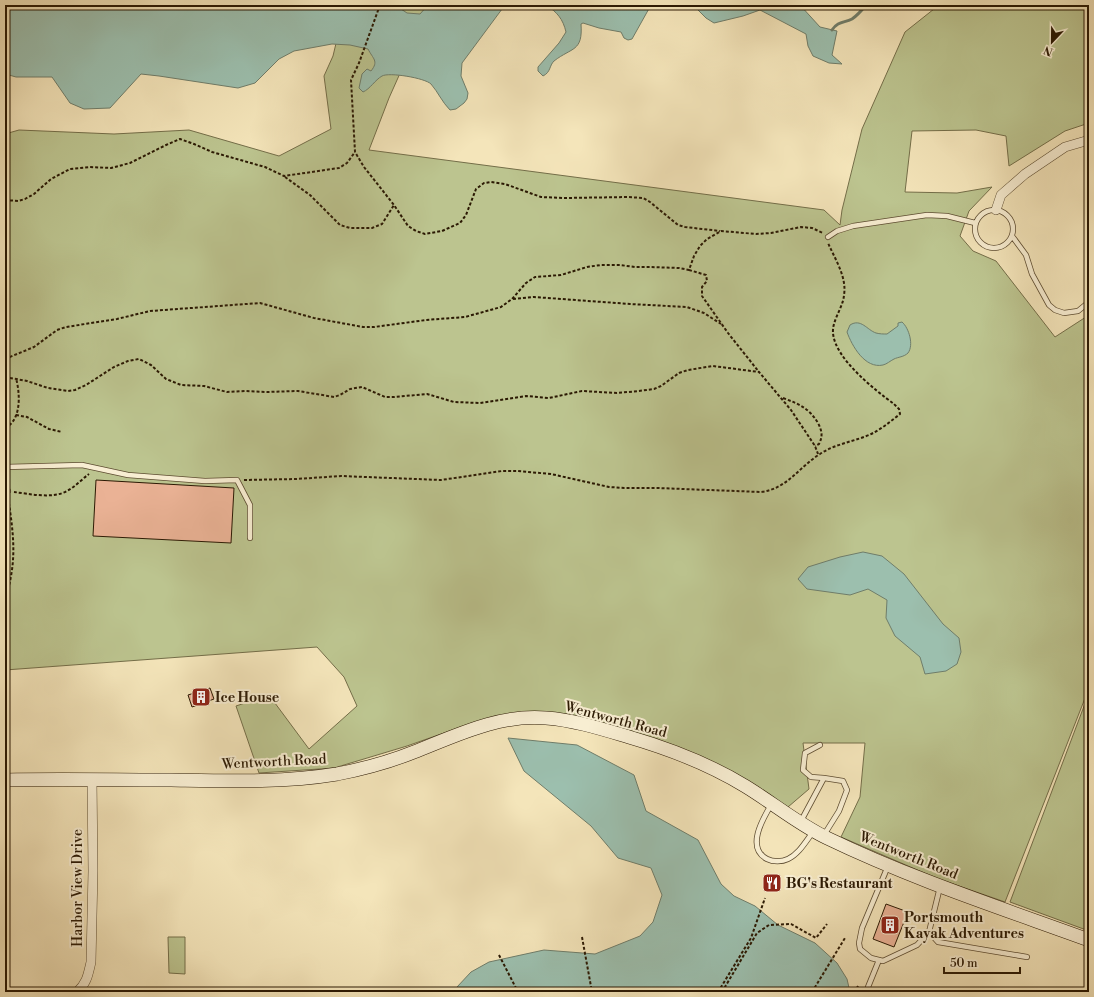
<svg xmlns="http://www.w3.org/2000/svg" width="1094" height="997" font-family="'Libre Bodoni',serif">
	<style>
		.green { fill: #bcc48f; stroke: #746e49 }
		.water { fill: #9cbfae; stroke: #6f7d6a }
		.lines { fill: none; stroke-linecap: round; stroke-linejoin: round }
		.stream { stroke: #6f7d6a; stroke-width: 3 }
		.building { fill: #eab295; stroke: #2b1903 }
		.service-casing { stroke: #5d4c31; stroke-width: 6 }
		.minor-casing { stroke: #5d4c31; stroke-width: 10 }
		.secondary-casing { stroke: #2b1903; stroke-width: 14 }
		.path { stroke: #2b1903; stroke-width: 2; stroke-dasharray: 3 2; stroke-linecap: butt }
		.service { stroke: #f8eed2; stroke-width: 4.5 }
		.minor { stroke: #f8eed2; stroke-width: 9 }
		.secondary { stroke: #f8eed2; stroke-width: 13 }
		.labels { text-anchor: middle; stroke-width: 4; stroke-linejoin: round; paint-order: stroke }
		.poi-label { font-size: 14px; font-weight: bold; fill: #2b1903; stroke: #f8eed2; text-anchor: start }
		.street-label { font-size: 14px; fill: #2b1903; stroke: #f8eed2 }
	</style>
	<rect width="100%" height="100%" fill="#f4e5ba"/>
	<filter id="stains"><feTurbulence type="fractalNoise" baseFrequency=".005" numOctaves="4"/><feColorMatrix values="0 0 0 0 .2 0 0 0 0 .09 0 0 0 0 .02 0 0 0 .5 -.17"/></filter>
	<radialGradient id="worn" r=".72"><stop offset=".6" stop-color="#630" stop-opacity="0"/><stop offset="1" stop-color="#630" stop-opacity=".3"/></radialGradient>
	<path class="green" d="M351 5H424L426 15 389 98 369 150 824 210 840 225 842 210 862 129 905 32 939 5H1089V123L1065 131 1009 166 1006 136 976 130 912 131 905 192 957 193 992 187 969 211 960 236 973 251 996 261 1055 337 1089 315V688L1005 902 936 878 841 837 860 797 865 743H803L809 789 788 807 752 784 657 739 570 714 521 712 475 722 407 746 334 768 259 773 236 706 269 695 309 749 357 706 344 677 317 647 5 670V134L19 130 114 134 189 130 279 156 331 129 324 76 333 56 338 35Z
		M1089 693V931L1010 902Z
		M168 937H185V974L169 973Z"/>
	<path class="water" d="M5 5H395L407 13 420 14 428 5H505L462 63 461 76 468 93 467 99 464 103 456 109 450 110C442 102 438 92 431 84 425 78 389 72 382 76 375 80 370 89 363 92L359 88 362 74 367 69 371 71C379 61 373 59 368 49L350 45 332 44 294 51 279 59 255 83 238 88 159 76 141 74 110 108 84 109 70 103 52 77H16L9 75 5 49Z
		M546 5H651L632 39 628 40 624 38 621 32 599 28 583 23 581 24C583 52 572 47 554 61 549 66 551 72 543 76L538 71V67L559 43 566 32C563 19 557 12 546 5Z
		M693 5H800L820 27 837 31 832 55 842 64 829 63 813 56 808 46 806 34 760 10 743 16 714 23 706 18Z
		M902 322C909 328 914 345 908 353 904 357 898 357 894 359 890 361 887 364 883 365 865 369 852 346 847 332L850 325C861 318 867 330 876 333 880 334 883 334 887 334L898 326V323Z
		M863 552 882 556 904 574 943 624 959 638 961 652 957 664 946 671 925 674 920 657 895 636 886 618 887 600 868 589 850 595 807 589 798 579 808 567 840 557Z
		M508 738 577 745 634 775 646 811 698 840 721 884 734 896 755 906 778 925 815 943 837 963 847 979 850 992H454L457 987 471 972 489 962 544 950 595 954 640 936 653 922 662 895 651 868 618 858 591 826 524 771Z"/>
	<g class="lines">
		<path class="stream" d="M832 30C838 21 844 23 852 19 858 15 862 10 866 5"/>
	</g>
	<path class="building" d="M96 480 234 488 231 543 93 536Z
		M210 688 214 699 192 707 188 695Z
		M886 904 908 912 894 947 873 939Z"/>
	<g class="lines">
		<g class="service-casing">
			<path id="service" d="M975 229a19 19 0 1 1 38 0a19 19 0 1 1-38 0Z
				M1012 236 1026 255 1032 274 1049 305 1055 310 1064 313 1078 311 1089 302
				M828 237 837 231 853 226 927 215 947 216 975 223
				M5 467 82 465 128 475 205 481 237 480 250 505V538
				M5 485 8 491
				M820 745 805 753 803 770 811 777 824 778
				M771 805C762 820 746 848 767 859 773 862 782 862 788 859 799 854 806 841 813 832
				M801 821 824 778 843 781 847 790 839 811 824 835
				M888 866 862 928 859 943 860 949 871 958 883 961 917 945 929 932
				M940 887 929 932 938 942 1027 957
				M866 992 879 960"/>
		</g>
		<g class="minor-casing">
			<path id="minor" d="M996 210 1001 195 1025 174 1065 147 1089 140
				M77 992C87 983 88 975 91 962L93 871 92 779"/>
		</g>
		<g class="secondary-casing">
			<path id="secondary" d="M5 780C60 779 116 780 171 780 227 781 282 783 337 774 363 769 389 762 414 752 457 735 499 714 546 718 574 720 602 729 629 737 670 749 709 764 745 786 773 803 798 824 827 838 912 879 1001 908 1089 940"/>
		</g>
		<path class="path" d="M380 5 359 63 351 80 355 152 364 167 394 205 408 226 416 231 425 234 442 231 460 223 466 215 476 189 484 183 491 182 505 184 541 197 565 198 628 197 643 198 650 202 678 225 685 227 720 231
			M285 177 310 195 340 225 350 228H372L382 224 394 205
			M5 200 18 201 25 199 34 194 51 179 70 169 90 167 111 168 130 163 166 145 180 139 194 144 212 152 265 167 284 176 339 168 347 163 355 152
			M689 270 706 275 707 281 702 287V296L728 333 759 372
			M513 299 534 297 630 304 687 307 704 313 721 324
			M5 359 34 347 57 330 66 327 117 319 150 311 260 303 314 318 363 327H374L426 320 465 317 501 307 512 299 526 283 535 277 561 275 587 267 601 265H620L635 267H650L679 268 689 270 694 256 700 246 707 239 721 231 756 234 771 233 801 227 812 228 823 233
			M5 377 27 381 48 388 68 391 75 390 86 385 114 367 128 361 139 359 151 365 166 379 181 385 204 386 227 392 245 391 267 392 298 391 334 397 340 395 350 389 362 387 385 397H394L427 394 454 402 480 403 526 396 549 398 582 391 617 393 639 391 654 389 661 386 679 373 688 370 713 366 759 372 791 410 815 446 818 454
			M783 398C799 404 809 408 818 423 822 431 823 436 819 444L815 446
			M16 415 27 417 49 429 62 432
			M5 428C22 420 20 393 16 378
			M244 480 296 479 341 476 441 480 502 471H517L551 474 609 487 624 488H657L761 492C787 489 799 467 820 454 835 444 852 442 869 435 880 430 890 422 900 414L899 409 894 404C875 390 835 359 833 333 832 320 843 308 844 295 847 277 835 259 828 243
			M14 492C30 494 53 499 67 491 75 487 82 479 89 474
			M5 594C9 588 10 582 11 576 16 549 12 524 8 497
			M582 937 592 992
			M499 955 518 992
			M718 992 751 938 765 898
			M722 992 757 933 769 925 791 924 816 938 827 924
			M812 992 845 938
			M855 992 858 986"/>
		<use href="#service" class="service"/>
		<use href="#minor" class="minor"/>
		<use href="#secondary" class="secondary"/>
	</g>
	<defs>
		<g id="building-square" transform="scale(1)"><rect x="-9" y="-9" width="18" height="18" rx="4" fill="#8f2418" stroke="#f8eed2"/><path d="M-4-6H4V6H1V3H-1V6H-4ZM-2.5-4.3h1.7v1.8h-1.7ZM.8-4.3h1.7v1.8H.8ZM-2.5-1h1.7V.8h-1.7ZM.8-1h1.7V.8H.8Z" fill="#fff"/></g>
		<g id="restaurant-square" transform="scale(1)"><rect x="-9" y="-9" width="18" height="18" rx="4" fill="#8f2418" stroke="#f8eed2"/><path d="M-5-6h1v4h1v-4h1v4h1v-4h1v5L-1.5 .5V6h-2V.5L-5-1ZM5-6V6H3V1.5H1.5Q1.5-4 5-6Z" fill="#fff"/></g>
	</defs>
	<g fill-rule="evenodd">
		<use href="#building-square" x="201" y="697"/>
		<use href="#restaurant-square" x="772" y="883"/>
		<use href="#building-square" x="890" y="925"/>
	</g>
	<g class="labels">
		<g class="poi-label">
			<text x="215" y="702">Ice House</text>
			<text x="786" y="888">BG's Restaurant</text>
			<text x="904" y="922">Portsmouth<tspan x="904" dy="16">Kayak Adventures</tspan></text>
		</g>
		<g class="street-label">
			<text transform="translate(616 719) rotate(15)" y="5">Wentworth Road</text>
			<text transform="translate(274 761) rotate(-3)" y="5">Wentworth Road</text>
			<text transform="translate(909 855) rotate(22)" y="5">Wentworth Road</text>
			<text transform="translate(77 888) rotate(-90)" y="5">Harbor View Drive</text>
		</g>
	</g>
	<rect width="1094" height="997" fill="none" stroke="#f4e5ba" stroke-width="20"/>
	<rect x="6" y="6" width="1082" height="985" fill="none" stroke="#2b1903" stroke-width="2"/>
	<rect x="10" y="10" width="1074" height="977" fill="none" stroke="#2b1903"/>
	<g transform="translate(1052 42) rotate(202)" stroke="#f8eed2" stroke-width="3" paint-order="stroke">
	<path d="M0-3L7 15L0 10L-7 15Z" fill="#2b1903"/>
	<text y="-6" font-size="11" font-weight="bold" text-anchor="middle" fill="#2b1903">N</text>
	</g>
	<path d="M944 967v6h76v-6" fill="none" stroke="#2b1903" stroke-width="2"/>
	<text x="950" y="967" font-size="12" fill="#2b1903" stroke="#f8eed2" stroke-width="3" paint-order="stroke">50 m</text>
	<rect width="100%" height="100%" filter="url(#stains)"/>
	<rect width="100%" height="100%" fill="url(#worn)"/>
</svg>
